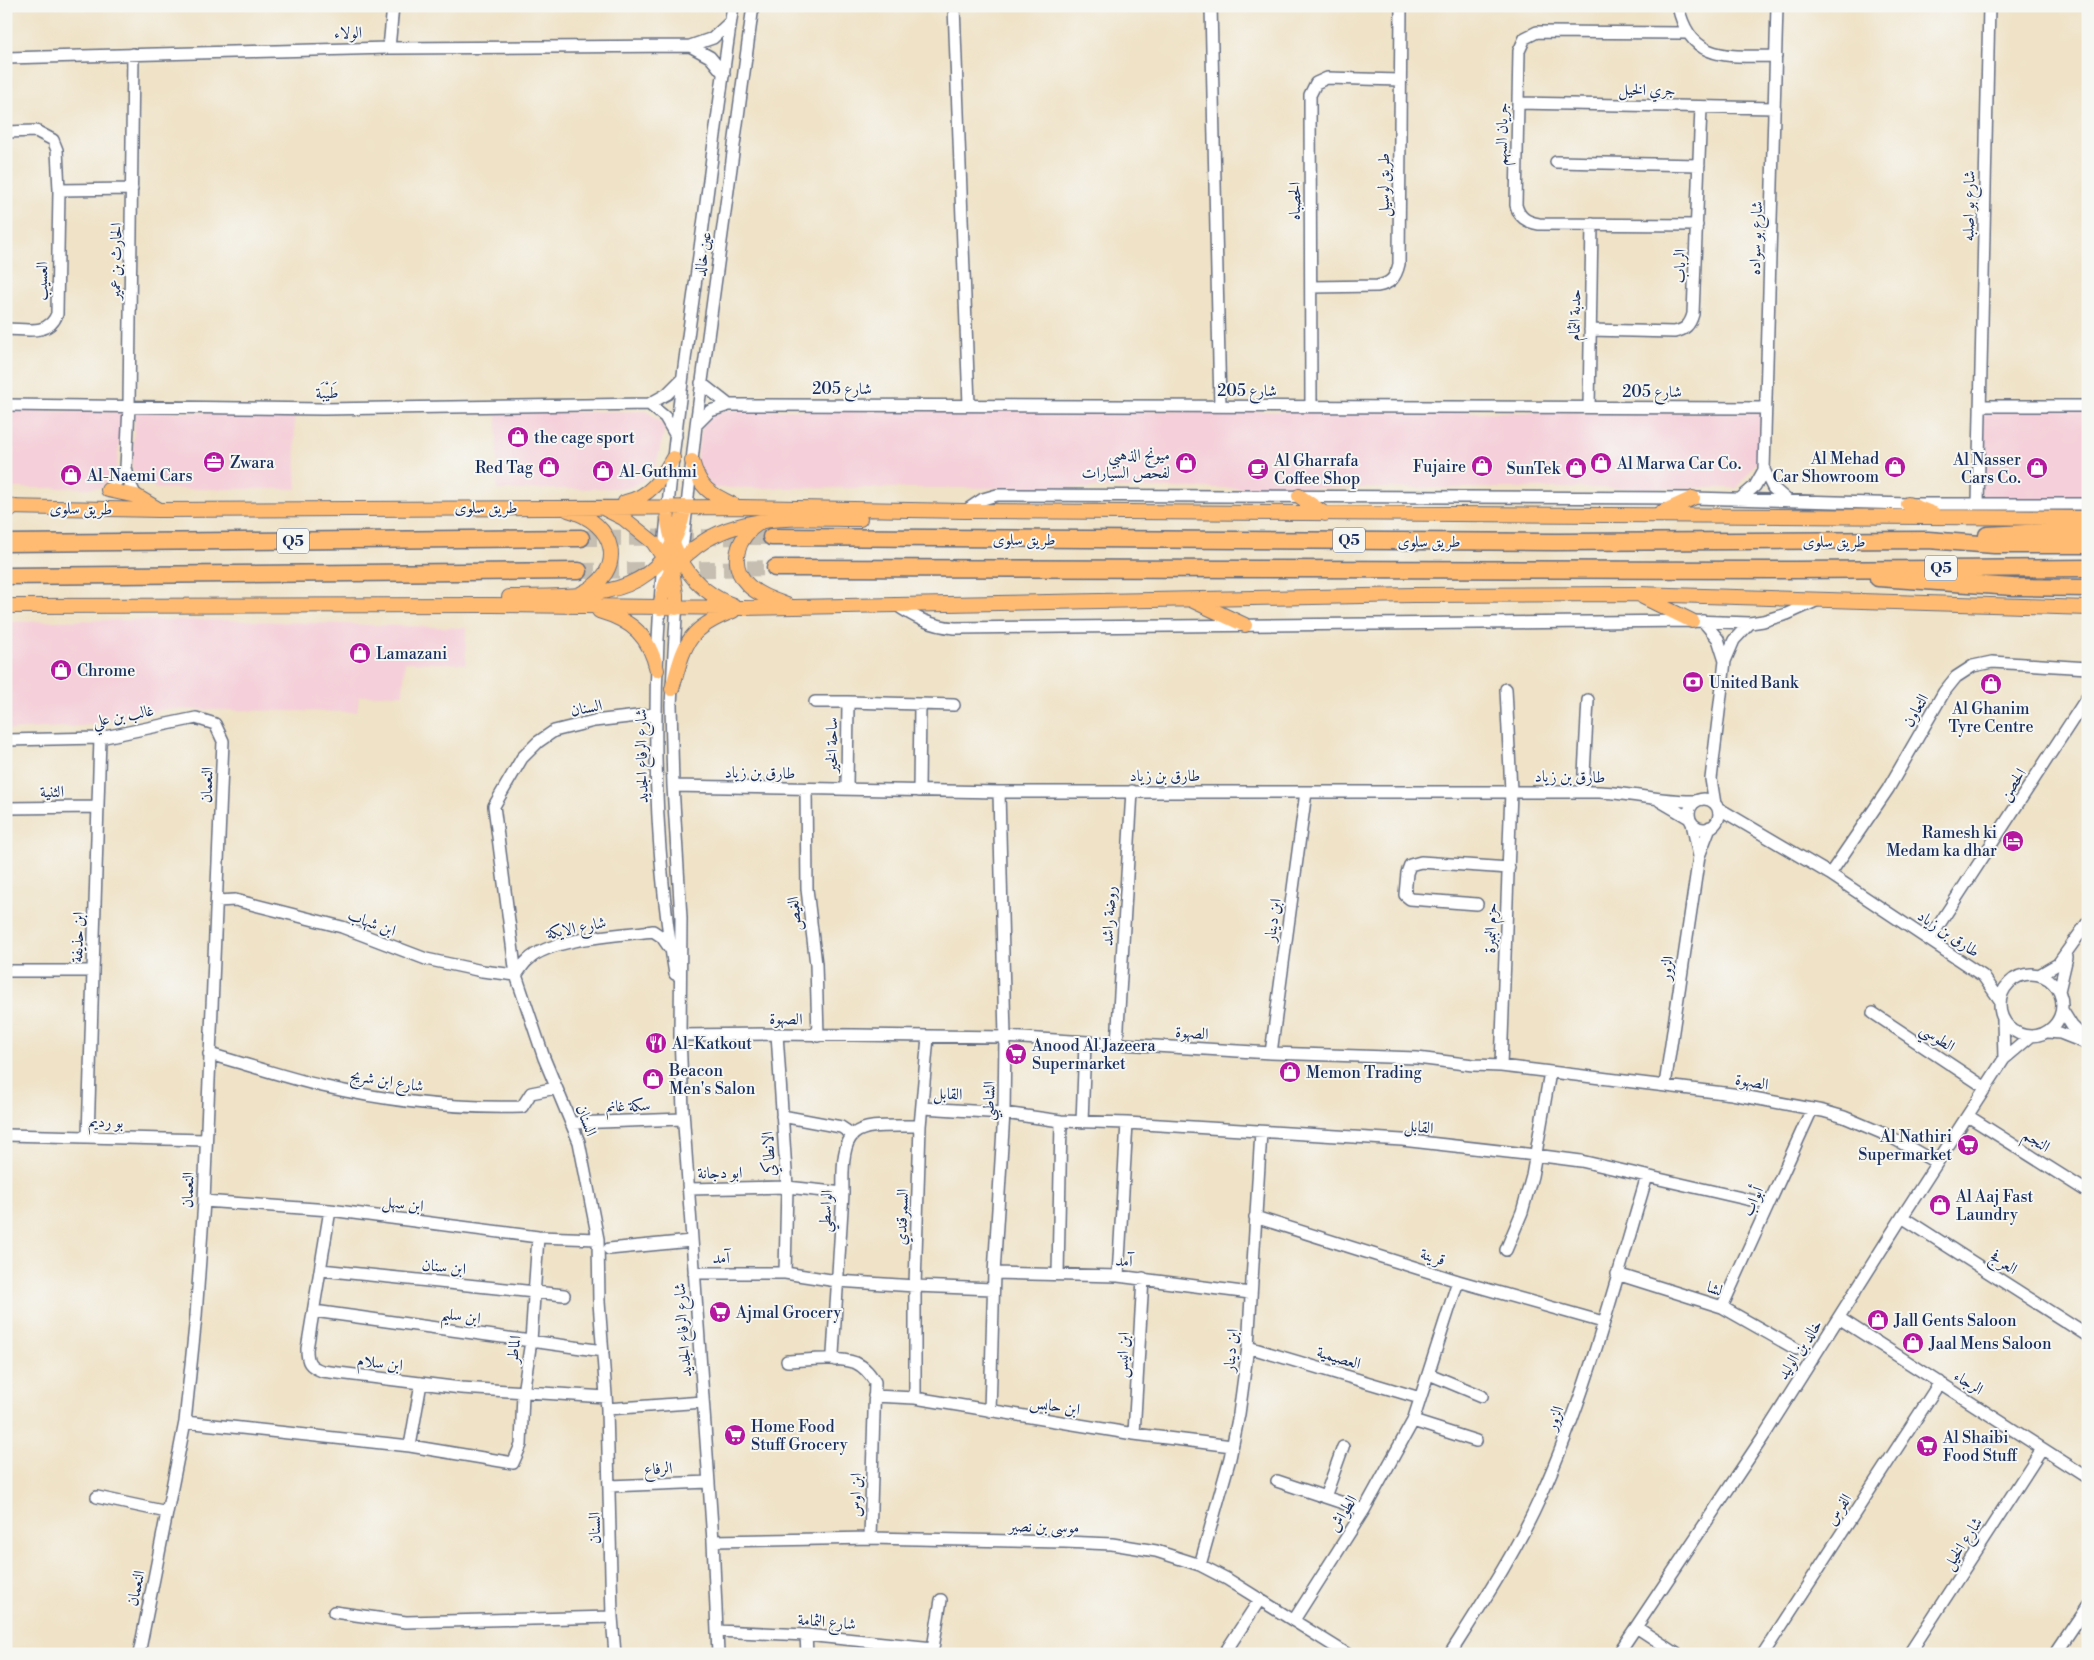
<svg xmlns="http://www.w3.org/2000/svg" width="2094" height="1660" font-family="'Libre Bodoni',Amiri,serif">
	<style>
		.built { fill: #f5cfd9 }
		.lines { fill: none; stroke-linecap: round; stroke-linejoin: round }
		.highway-tunnel { stroke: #c5beb1; stroke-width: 16; stroke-dasharray: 16 8; stroke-linecap: butt }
		.minor-casing { stroke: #656e82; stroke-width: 14 }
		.major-casing { stroke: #656e82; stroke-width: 16 }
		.highway-casing { stroke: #656e82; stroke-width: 19 }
		.minor { stroke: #fff; stroke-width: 11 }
		.major { stroke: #ffbb71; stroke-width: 14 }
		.highway { stroke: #ffbb71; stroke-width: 16 }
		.labels { text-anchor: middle; stroke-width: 4; stroke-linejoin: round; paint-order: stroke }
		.shield { fill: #f6f6f2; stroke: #5d6b8a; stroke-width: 1 }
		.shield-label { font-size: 15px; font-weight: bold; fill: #1b2f5e }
		.street-label { font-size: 16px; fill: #1b2f5e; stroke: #f6f6f2 }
		.poi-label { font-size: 16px; fill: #1b2f5e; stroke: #f6f6f2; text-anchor: start }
	</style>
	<rect width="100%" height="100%" fill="#f6f6f2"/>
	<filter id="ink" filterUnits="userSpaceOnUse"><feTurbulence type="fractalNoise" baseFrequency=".02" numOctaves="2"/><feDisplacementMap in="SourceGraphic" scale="10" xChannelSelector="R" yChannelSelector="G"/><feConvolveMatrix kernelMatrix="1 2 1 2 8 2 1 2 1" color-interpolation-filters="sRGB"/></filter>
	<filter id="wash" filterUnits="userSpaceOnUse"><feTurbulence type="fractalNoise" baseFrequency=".0096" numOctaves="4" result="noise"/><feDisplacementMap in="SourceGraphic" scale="20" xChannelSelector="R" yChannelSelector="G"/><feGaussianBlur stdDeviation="1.12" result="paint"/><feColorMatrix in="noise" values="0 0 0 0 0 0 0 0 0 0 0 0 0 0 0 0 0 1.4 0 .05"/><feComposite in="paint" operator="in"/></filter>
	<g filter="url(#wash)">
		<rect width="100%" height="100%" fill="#efe2c6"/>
		<path class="built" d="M727 410 1761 413 1757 462 1737 488H711L696 462 702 427 712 416Z
			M1982 410H2088V501H1981Z
			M6 411 123 412 116 474 100 488H6Z
			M135 411 294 415 297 489H156L132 469Z
			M647 411 665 427 654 474 629 488 497 490V413Z
			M109 620H227L466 628V664L405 662 403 694 359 696 357 712 166 709 81 726 6 730V622Z"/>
	</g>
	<g filter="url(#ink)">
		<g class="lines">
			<path class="highway-tunnel" d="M581 538 771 537
				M579 571 775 568"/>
			<g class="minor-casing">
				<path id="minor" d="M954 6 969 405
					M1211 6 1220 406
					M1678 6C1690 63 1729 56 1776 56
					M1687 33 1537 32 1525 38 1519 51 1516 205C1519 217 1526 222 1539 224L1697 225
					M690 46 710 57 724 74
					M389 48 393 6
					M133 54 129 406 126 468 130 484 136 496
					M6 58 389 48 690 46 713 38 730 22
					M1518 103 1775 108
					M6 132 36 131 53 140 57 150 59 190 57 314C49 336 26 329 6 329
					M1556 162 1699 165
					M59 190 132 189
					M1311 287 1377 286C1391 284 1396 277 1399 264L1401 6
					M1590 330 1674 332C1685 330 1690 325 1693 314L1701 107
					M701 383 729 405
					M649 404 665 417 676 436
					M6 405 323 409 649 404 667 394 682 379
					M1311 406 1310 95 1316 83 1327 78 1399 80
					M1980 406H2088
					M1589 407 1592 224
					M696 425 710 411 729 405 1766 408
					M1764 470 1773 488 1788 501
					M108 490 118 480 126 468
					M1741 498 1755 486 1764 470 1777 6
					M1978 504 1989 6
					M965 511 983 499 997 495 1693 498 1908 504H2088
					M681 559 696 425 753 6
					M677 600 671 705 673 786 681 918 680 1035 683 1110 713 1541 718 1654
					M895 604C915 618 931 626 955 628L1692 621 1750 623 1763 621 1787 614 1818 600
					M1703 621 1718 639 1725 661
					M815 702H848
					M6 740 100 738 196 718 215 724 223 741 204 1201 196 1316 185 1422 139 1654
					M673 786 999 792H1599C1631 793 1663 802 1695 801
					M847 788 848 702 954 705
					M806 789 807 889 816 964 818 1036
					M919 791 920 705
					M1583 792 1588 700
					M1689 814a15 15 0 1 1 30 0a15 15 0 1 1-30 0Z
					M1660 801 1689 818
					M1715 804 1711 779 1725 661 1734 640 1750 623
					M6 808 98 807
					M1718 808 1830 874 1983 976 2000 1000
					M1692 823 1699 856
					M1830 874 1888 789 1944 692 1956 677 1973 666 1992 662 2088 668
					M217 901 235 900 342 927 426 959 482 971 516 975
					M1477 904 1410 899 1405 895 1407 873 1410 865 1421 862 1509 868
					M1929 940 2088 696
					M6 971H93
					M2000 1005a31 31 0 1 1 62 0a31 31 0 1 1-62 0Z
					M675 974C637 752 662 527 692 307 706 207 718 106 733 6
					M516 975C520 970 523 964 528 960 550 938 621 935 653 931L662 937 671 950
					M2039 975 2058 964 2088 922
					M2059 991 2067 957
					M2062 1010 2072 1026 2088 1042
					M1873 1013 1986 1088
					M2003 1019 2004 1059
					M2048 1032 2060 1033 2088 1044
					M777 1034 787 1187 785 1273
					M680 1035 777 1034 1005 1037 1271 1053 1417 1058 1473 1065 1501 1066 1732 1094 1823 1111 1844 1117 1889 1136 1937 1163
					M1117 1044 1132 791
					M1271 1053 1306 792
					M209 1054C246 1064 284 1077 322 1086 387 1101 455 1109 522 1107L531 1093 556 1088
					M1501 1066 1511 791 1506 689
					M1665 1085 1699 856 1710 827
					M923 1108 1004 1113 1061 1121 1127 1123 1402 1140 1535 1155 1581 1161 1768 1204
					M782 1116 841 1127 853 1135
					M1968 1116 2088 1192
					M1082 1122 1085 1043
					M573 1123 683 1119
					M6 1135 205 1140
					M88 1137 100 738
					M688 1189 787 1187 843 1193
					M204 1201 330 1210 538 1237 598 1239
					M330 1210 307 1349C307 1362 309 1366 322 1371L461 1388 606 1397
					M1255 1217 1458 1281 1603 1322
					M1902 1217 2088 1336
					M609 1249 691 1241
					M1506 1250 1522 1212 1532 1176 1550 1072
					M321 1270 564 1295
					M694 1273H785L837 1281 915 1286 993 1289
					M994 1273 1118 1276 1250 1293
					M1058 1274 1061 1121
					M1617 1274 1722 1307 1796 1349
					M1118 1276 1127 1123
					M1722 1307 1812 1109
					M314 1311 603 1351
					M1839 1318 2088 1478
					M1248 1347 1420 1398
					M835 1360 833 1354 843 1193C841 1120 855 1126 920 1126
					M787 1361C808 1360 836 1356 856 1363 865 1367 870 1374 875 1382L870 1538
					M1429 1374 1482 1396
					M874 1396 915 1398 1134 1434 1232 1446
					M915 1398V1286L920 1126 928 1037
					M607 1409 703 1402
					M990 1411 994 1273 1004 1113 1005 1037 999 792
					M1413 1421 1476 1441
					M185 1422 410 1446 513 1463 521 1445 523 1393 531 1341 538 1237
					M1134 1434 1143 1278
					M410 1446 421 1383
					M1277 1481 1364 1510
					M609 1486 709 1482
					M97 1497 167 1512
					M1325 1497 1343 1447
					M713 1541 870 1538 1064 1542 1112 1544 1156 1551 1200 1565 1227 1579 1347 1654
					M1200 1565 1230 1458 1239 1414 1248 1347 1261 1132
					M334 1612 406 1622 612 1617
					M1294 1620 1364 1510 1413 1421 1458 1281
					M1636 1627 1677 1654
					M717 1631 806 1635 933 1648
					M806 1635 807 1654
					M615 1654 612 1617 607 1409 599 1302 598 1239 579 1142 544 1058 516 975 494 806 522 758 538 742 554 731 594 721 655 714
					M932 1654 941 1600
					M1224 1654 1260 1599
					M1450 1654C1483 1602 1516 1552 1541 1496 1587 1394 1615 1283 1647 1176
					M1618 1654 1765 1434 1902 1217 2004 1059 2030 1037
					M1763 1654 1940 1382
					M1909 1654 2042 1449
					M2055 1654 2088 1605"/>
			</g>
			<g class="major-casing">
				<path id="major" d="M692 461C700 489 709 493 734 505
					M108 490 136 496 158 509
					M1299 496 1325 514
					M625 502C650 497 661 479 673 458
					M1908 504 1934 514
					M6 507 159 510 740 507 965 511 2088 518
					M667 507C668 550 691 590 733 605
					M605 509 623 518 653 542 672 570 676 594V608
					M568 510C616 523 629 571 580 594
					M1660 513 1693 498
					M759 523C737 537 728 565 748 585 758 595 774 600 787 605
					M509 597C588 595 665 604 685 507
					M1643 597 1692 621
					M1191 600 1245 625
					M6 606 492 605 741 608 1413 595 1638 594 2088 608
					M660 608C662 595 665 582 671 571 676 563 683 558 690 552 735 511 803 519 860 519
					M599 611C633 621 649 636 657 670
					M672 689C685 644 686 629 733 611"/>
			</g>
			<g class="highway-casing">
				<path id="highway" d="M6 507H12
					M1987 535 2088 530
					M771 537 1556 542 1928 540 1994 545H2088
					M6 543 581 538
					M775 568 1794 570 2088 568
					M6 576 579 571
					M1878 578 2013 587 2088 588"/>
			</g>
			<use href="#minor" class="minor"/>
			<use href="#major" class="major"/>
			<use href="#highway" class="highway"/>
		</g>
	</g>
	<defs>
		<g id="shop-disc" transform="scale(1.125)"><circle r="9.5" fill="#b5179e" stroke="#f6f6f2"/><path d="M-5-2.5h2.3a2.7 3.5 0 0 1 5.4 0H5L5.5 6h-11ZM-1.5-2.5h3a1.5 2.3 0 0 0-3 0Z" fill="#fff"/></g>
		<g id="office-disc" transform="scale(1.125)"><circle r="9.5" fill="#b5179e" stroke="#f6f6f2"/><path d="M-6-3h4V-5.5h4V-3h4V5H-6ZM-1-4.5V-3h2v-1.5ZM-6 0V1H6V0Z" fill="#fff"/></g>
		<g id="cafe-disc" transform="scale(1.125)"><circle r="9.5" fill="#b5179e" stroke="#f6f6f2"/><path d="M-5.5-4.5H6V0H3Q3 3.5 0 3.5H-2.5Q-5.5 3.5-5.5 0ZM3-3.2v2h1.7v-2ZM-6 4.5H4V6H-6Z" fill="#fff"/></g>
		<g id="bank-disc" transform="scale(1.125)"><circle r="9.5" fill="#b5179e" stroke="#f6f6f2"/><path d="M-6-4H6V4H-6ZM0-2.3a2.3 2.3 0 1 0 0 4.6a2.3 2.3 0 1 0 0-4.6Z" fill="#fff"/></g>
		<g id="hotel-disc" transform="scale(1.125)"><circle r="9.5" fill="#b5179e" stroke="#f6f6f2"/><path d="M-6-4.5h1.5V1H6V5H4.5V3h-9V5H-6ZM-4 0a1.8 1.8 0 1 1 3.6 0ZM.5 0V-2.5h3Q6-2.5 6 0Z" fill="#fff"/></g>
		<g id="restaurant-disc" transform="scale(1.125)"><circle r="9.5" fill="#b5179e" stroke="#f6f6f2"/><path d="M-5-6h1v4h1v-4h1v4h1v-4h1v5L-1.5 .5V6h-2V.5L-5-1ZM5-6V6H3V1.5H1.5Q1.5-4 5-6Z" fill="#fff"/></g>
		<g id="supermarket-disc" transform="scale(1.125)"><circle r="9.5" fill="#b5179e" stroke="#f6f6f2"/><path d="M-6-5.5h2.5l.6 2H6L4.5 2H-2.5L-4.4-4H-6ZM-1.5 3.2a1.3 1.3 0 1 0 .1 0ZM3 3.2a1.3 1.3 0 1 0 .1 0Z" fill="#fff"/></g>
	</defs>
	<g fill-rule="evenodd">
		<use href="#shop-disc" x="518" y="437"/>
		<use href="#office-disc" x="214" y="462"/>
		<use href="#shop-disc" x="1186" y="463"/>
		<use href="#shop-disc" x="1601" y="463"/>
		<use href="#shop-disc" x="1482" y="466"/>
		<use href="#shop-disc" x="549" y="467"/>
		<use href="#shop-disc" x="1895" y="467"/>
		<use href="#shop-disc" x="1576" y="468"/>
		<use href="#shop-disc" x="2037" y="468"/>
		<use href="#cafe-disc" x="1258" y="469"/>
		<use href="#shop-disc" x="603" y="471"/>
		<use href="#shop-disc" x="71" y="475"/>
		<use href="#shop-disc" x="360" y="653"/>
		<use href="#shop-disc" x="61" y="670"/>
		<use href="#bank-disc" x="1693" y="682"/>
		<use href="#shop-disc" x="1991" y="684"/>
		<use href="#hotel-disc" x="2013" y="841"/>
		<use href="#restaurant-disc" x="656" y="1043"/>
		<use href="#supermarket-disc" x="1016" y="1054"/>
		<use href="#shop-disc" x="1290" y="1072"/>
		<use href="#shop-disc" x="653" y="1079"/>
		<use href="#supermarket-disc" x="1968" y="1145"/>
		<use href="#shop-disc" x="1940" y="1205"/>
		<use href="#supermarket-disc" x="720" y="1312"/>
		<use href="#shop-disc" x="1878" y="1320"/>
		<use href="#shop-disc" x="1913" y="1343"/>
		<use href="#supermarket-disc" x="735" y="1435"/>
		<use href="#supermarket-disc" x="1927" y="1446"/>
	</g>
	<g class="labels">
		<g class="shield">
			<rect x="1333" y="527.5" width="32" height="25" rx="4"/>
			<rect x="277" y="528.5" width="32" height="25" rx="4"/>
			<rect x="1925" y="555.5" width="32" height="25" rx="4"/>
		</g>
		<g class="shield-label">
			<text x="1349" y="545">Q5</text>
			<text x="293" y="546">Q5</text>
			<text x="1941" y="573">Q5</text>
		</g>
		<g class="street-label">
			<text transform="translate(348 32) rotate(-1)" y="6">الولاء</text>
			<text transform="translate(1647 89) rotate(1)" y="6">جري الخيل</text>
			<text transform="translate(1501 134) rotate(-89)" y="6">جريان السهم</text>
			<text transform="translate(1383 185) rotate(-90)" y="6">طريق لوسيل</text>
			<text transform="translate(1294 201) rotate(-90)" y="6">الحصباه</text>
			<text transform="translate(1968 206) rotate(-89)" y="6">شارع بو اصلبه</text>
			<text transform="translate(1755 238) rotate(-88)" y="6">شارع بو سواده</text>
			<text transform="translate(702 254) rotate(-82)" y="6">عين خالد</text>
			<text transform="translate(115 261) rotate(-89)" y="6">الحارث بن عمير</text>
			<text transform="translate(1679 266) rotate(-88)" y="6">الرباب</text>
			<text transform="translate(41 281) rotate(-89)" y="6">العسيب</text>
			<text transform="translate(1574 315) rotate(-89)" y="6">حدبة الثمام</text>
			<text x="842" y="394">شارع 205</text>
			<text x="1247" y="396">شارع 205</text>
			<text x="1652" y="397">شارع 205</text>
			<text x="327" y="398">طَيْبَة</text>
			<text x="486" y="513">طريق سلوى</text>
			<text transform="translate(81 508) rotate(1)" y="6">طريق سلوى</text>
			<text x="1024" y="545">طريق سلوى</text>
			<text x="1429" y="547">طريق سلوى</text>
			<text x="1834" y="547">طريق سلوى</text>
			<text transform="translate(586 707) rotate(-11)" y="6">السنان</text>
			<text transform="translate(1915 710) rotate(-60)" y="6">التعاون</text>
			<text transform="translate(123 715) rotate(-11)" y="6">غالب بن علي</text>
			<text transform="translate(831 745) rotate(-90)" y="6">ساحة الخير</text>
			<text transform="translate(641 756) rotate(-91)" y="6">شارع الرفاع الجديد</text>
			<text transform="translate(760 772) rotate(1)" y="6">طارق بن زياد</text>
			<text x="1165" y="781">طارق بن زياد</text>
			<text transform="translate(1570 776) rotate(1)" y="6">طارق بن زياد</text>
			<text transform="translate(2012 784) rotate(-57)" y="6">الحصن</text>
			<text transform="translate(206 785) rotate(-88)" y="6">النعمان</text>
			<text transform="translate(52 791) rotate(-1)" y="6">الثنية</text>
			<text transform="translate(794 914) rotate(-97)" y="6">الغيص</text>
			<text transform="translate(1108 916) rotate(-87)" y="6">روضة راشد</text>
			<text transform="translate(1272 920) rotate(-82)" y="6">ابن دينار</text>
			<text transform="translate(372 922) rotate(20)" y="6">ابن شهاب</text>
			<text transform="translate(576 927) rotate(-11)" y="6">شارع الايكة</text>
			<text transform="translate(1490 928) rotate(-88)" y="6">حزم البمبرة</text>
			<text transform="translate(1949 933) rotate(34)" y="6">طارق بن زياد</text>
			<text transform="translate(77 937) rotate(-88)" y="6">ابن حذيفة</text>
			<text transform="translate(1666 968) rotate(-82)" y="6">الزور</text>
			<text transform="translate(786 1018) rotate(2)" y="6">الصهوة</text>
			<text transform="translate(1192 1032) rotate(4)" y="6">الصهوة</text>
			<text transform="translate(1938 1037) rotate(34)" y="6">الطوسي</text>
			<text transform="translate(387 1080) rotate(9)" y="6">شارع ابن شريح</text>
			<text transform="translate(1752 1081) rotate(10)" y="6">الصهوة</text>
			<text transform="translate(948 1093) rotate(3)" y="6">القابل</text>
			<text transform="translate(988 1101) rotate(-88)" y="6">الشاطبي</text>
			<text transform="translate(628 1105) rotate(-2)" y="6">سكة غانم</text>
			<text transform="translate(587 1120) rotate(69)" y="6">السنان</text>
			<text transform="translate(106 1121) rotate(2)" y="6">بو رديم</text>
			<text transform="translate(1419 1126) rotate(6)" y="6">القابل</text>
			<text transform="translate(2037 1140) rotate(33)" y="6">النجم</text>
			<text transform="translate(768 1154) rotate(-94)" y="6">الانطاكي</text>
			<text transform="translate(720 1172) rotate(-1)" y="6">ابو دجانة</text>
			<text transform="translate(187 1190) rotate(-88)" y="6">النعمان</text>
			<text transform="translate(1752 1201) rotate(-66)" y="6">أبواب</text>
			<text transform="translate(403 1203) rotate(7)" y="6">ابن سهل</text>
			<text transform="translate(825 1211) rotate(-87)" y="6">الواسطي</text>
			<text transform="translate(901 1217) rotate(-88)" y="6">السمرقندي</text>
			<text transform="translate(1433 1256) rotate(17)" y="6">قرينة</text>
			<text x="721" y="1263">آمد</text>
			<text transform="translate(1124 1260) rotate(4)" y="6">آمد</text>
			<text transform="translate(2004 1262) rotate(33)" y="6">العرفج</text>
			<text transform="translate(444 1266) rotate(6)" y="6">ابن سنان</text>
			<text transform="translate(1715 1288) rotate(19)" y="6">لشا</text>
			<text transform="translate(461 1315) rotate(8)" y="6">ابن سليم</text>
			<text transform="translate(682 1330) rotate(-94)" y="6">شارع الرفاع الجديد</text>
			<text transform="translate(513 1349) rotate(-83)" y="6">الماطر</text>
			<text transform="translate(1799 1349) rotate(-57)" y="6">خالد بن الوليد</text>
			<text transform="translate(1230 1350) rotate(-85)" y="6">ابن دينار</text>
			<text transform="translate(1122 1355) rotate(-87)" y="6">ابن انيس</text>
			<text transform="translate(1339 1357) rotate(17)" y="6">العصيمية</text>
			<text transform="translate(380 1362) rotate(7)" y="6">ابن سلام</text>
			<text transform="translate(1969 1382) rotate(33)" y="6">الرجاء</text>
			<text transform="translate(1055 1405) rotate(9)" y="6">ابن حابس</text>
			<text transform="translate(1554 1418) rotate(-70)" y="6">الزور</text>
			<text transform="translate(658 1468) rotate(-3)" y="6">الرفاع</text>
			<text transform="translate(855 1495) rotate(-89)" y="6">ابن اوس</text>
			<text transform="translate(1838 1509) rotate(-57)" y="6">الفرس</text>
			<text transform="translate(1342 1513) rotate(-58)" y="6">الطواش</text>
			<text transform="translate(1044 1526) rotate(1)" y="6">موسى بن نصير</text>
			<text transform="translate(594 1528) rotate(-91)" y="6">السنان</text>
			<text transform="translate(1962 1543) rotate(-57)" y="6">شارع الخيل</text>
			<text transform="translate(135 1588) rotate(-78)" y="6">النعمان</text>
			<text transform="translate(827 1621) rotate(5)" y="6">شارع الثمامة</text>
		</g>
		<g class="poi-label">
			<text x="534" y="443">the cage sport</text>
			<text x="1170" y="460" text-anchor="end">ميونج الذهبي<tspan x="1170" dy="18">لفحص السيارات</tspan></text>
			<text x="1879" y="464" text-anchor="end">Al Mehad<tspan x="1879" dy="18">Car Showroom</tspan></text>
			<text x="2021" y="465" text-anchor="end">Al Nasser<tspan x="2021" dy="18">Cars Co.</tspan></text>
			<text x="1274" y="466">Al Gharrafa<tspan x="1274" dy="18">Coffee Shop</tspan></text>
			<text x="230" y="468">Zwara</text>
			<text x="1617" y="469">Al Marwa Car Co.</text>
			<text x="1466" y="472" text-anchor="end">Fujaire</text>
			<text x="533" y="473" text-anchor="end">Red Tag</text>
			<text x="1560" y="474" text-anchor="end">SunTek</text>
			<text x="619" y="477">Al-Guthmi</text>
			<text x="87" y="481">Al-Naemi Cars</text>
			<text x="376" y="659">Lamazani</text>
			<text x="77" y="676">Chrome</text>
			<text x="1709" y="688">United Bank</text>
			<text x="1991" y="714" text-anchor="middle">Al Ghanim<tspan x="1991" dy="18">Tyre Centre</tspan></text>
			<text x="1997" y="838" text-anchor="end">Ramesh ki<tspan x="1997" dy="18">Medam ka dhar</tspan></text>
			<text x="672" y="1049">Al-Katkout</text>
			<text x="1032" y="1051">Anood Al Jazeera<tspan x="1032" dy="18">Supermarket</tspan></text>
			<text x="669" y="1076">Beacon<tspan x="669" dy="18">Men's Salon</tspan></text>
			<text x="1306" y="1078">Memon Trading</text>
			<text x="1952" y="1142" text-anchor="end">Al Nathiri<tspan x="1952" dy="18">Supermarket</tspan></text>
			<text x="1956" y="1202">Al Aaj Fast<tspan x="1956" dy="18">Laundry</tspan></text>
			<text x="736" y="1318">Ajmal Grocery</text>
			<text x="1894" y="1326">Jall Gents Saloon</text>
			<text x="1929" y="1349">Jaal Mens Saloon</text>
			<text x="751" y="1432">Home Food<tspan x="751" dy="18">Stuff Grocery</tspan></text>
			<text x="1943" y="1443">Al Shaibi<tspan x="1943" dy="18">Food Stuff</tspan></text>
		</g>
	</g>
	<rect width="2094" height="1660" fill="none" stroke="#f6f6f2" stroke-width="25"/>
</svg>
